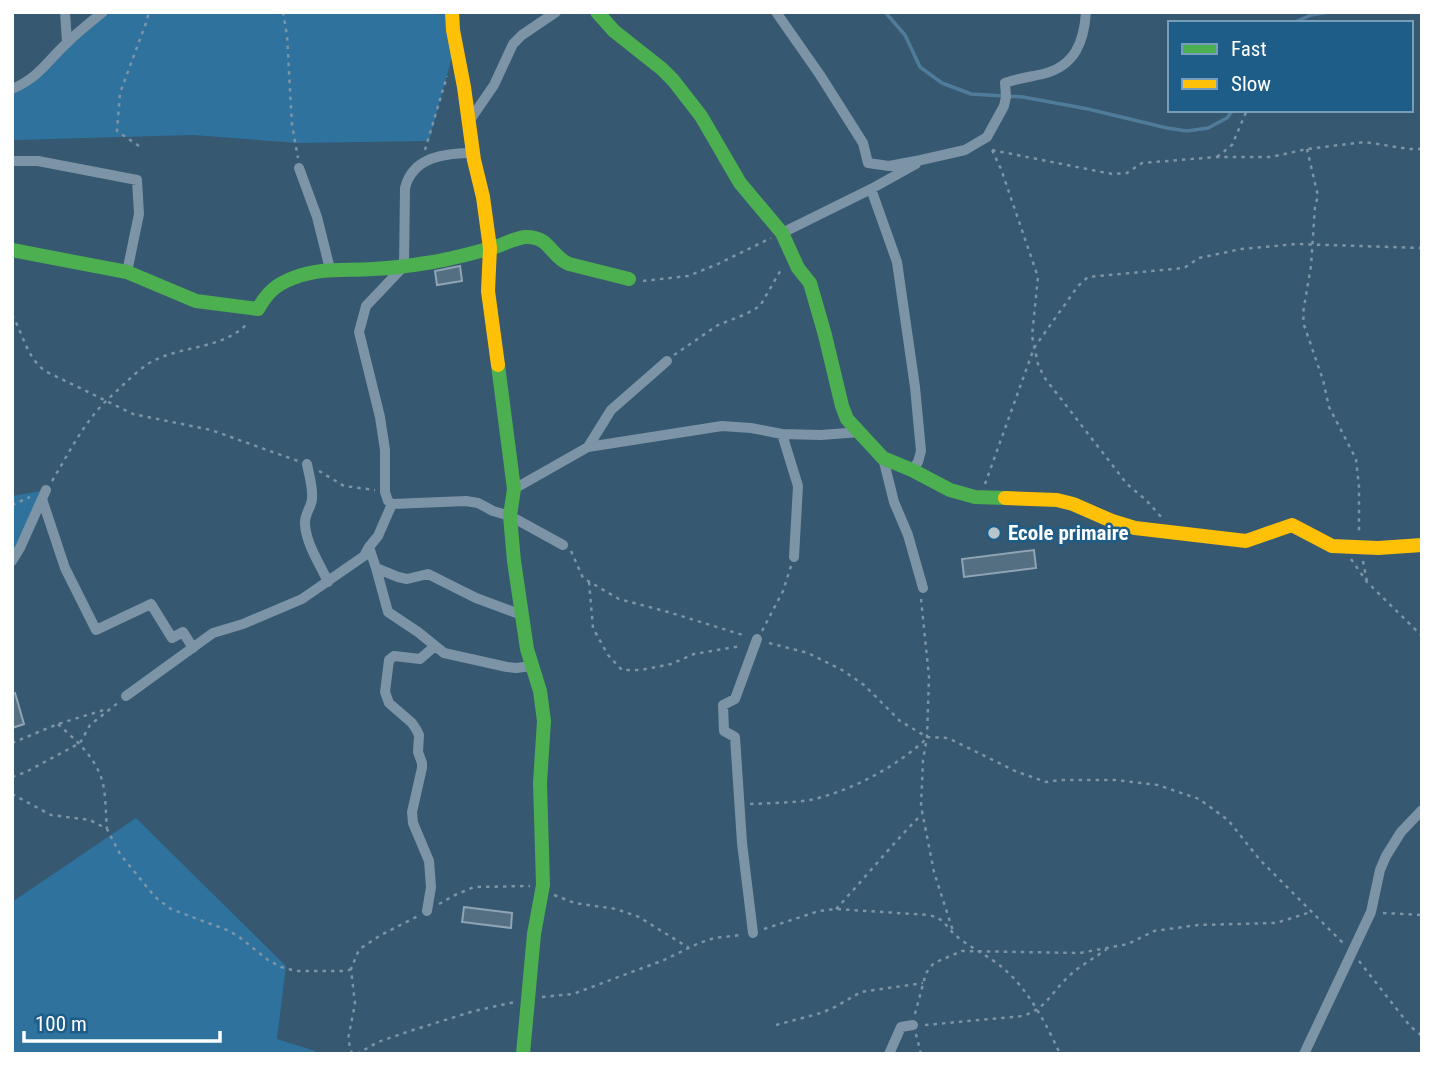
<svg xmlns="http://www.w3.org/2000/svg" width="1434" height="1066" font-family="'Roboto Condensed',sans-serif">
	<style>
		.green { fill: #2e729d }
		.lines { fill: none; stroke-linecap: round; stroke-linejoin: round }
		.stream { stroke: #4f7c9a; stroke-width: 3.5 }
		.building { fill: #546f82; stroke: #90a4b3; stroke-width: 2 }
		.path { stroke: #7c94a5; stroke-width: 2.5; stroke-dasharray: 3.5 5; stroke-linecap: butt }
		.street { stroke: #7c94a5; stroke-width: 10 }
		.fast { stroke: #4caf50; stroke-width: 14 }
		.slow { stroke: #ffc107; stroke-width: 14 }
		.poi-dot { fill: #b9c5cd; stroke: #1d5d88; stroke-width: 2.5 }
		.labels { text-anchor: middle; stroke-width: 5; stroke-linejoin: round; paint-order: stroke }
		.poi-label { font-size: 21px; font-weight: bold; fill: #fff; stroke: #1d5d88; text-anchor: start }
	</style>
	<rect width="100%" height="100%" fill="#365870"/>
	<path class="green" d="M103 12H449L456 42 429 141 297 143 193 135 15 140 12 138V89Z
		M46 490 20 548 12 550V496Z
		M136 818 286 966 277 1039 315 1051 314 1054H12V902Z"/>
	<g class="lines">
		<path class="stream" d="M885 12 905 35 920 67 942 83 971 94 1023 97 1088 109 1167 128 1187 131 1208 128 1227 118 1233 110
			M1293 23 1311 15 1330 12"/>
	</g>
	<path class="building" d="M460 266 462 281 437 285 435 271Z
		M1034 550 1036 568 964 577 962 559Z
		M15 693 24 724 12 728V694Z
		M464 907 512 913 511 928 462 922Z"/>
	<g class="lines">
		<path class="path" d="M283 12 287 36 292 125 298 158
			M139 146 117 131 120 93 146 23 149 12
			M1307 149 1318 196 1315 206 1311 266 1303 313 1304 325 1323 380 1329 407 1356 459 1359 487V534
			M425 150 447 76
			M992 150 1001 169 1038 277 1032 336 1038 364 1044 377 1127 484 1146 500 1163 519
			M992 150 1112 174 1127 173 1142 163 1217 157H1271L1307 149 1365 142 1409 149H1422
			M1217 157 1232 145 1247 110
			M643 281 688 276 718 264 771 238
			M12 315C24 335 25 355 45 371L133 414 211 430 298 461
			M674 355 718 325 746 314 760 306 782 268
			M319 471 344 486 375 490
			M52 481C66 458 78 434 95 413 104 402 115 393 125 383 134 375 144 365 155 360 186 345 223 349 248 323
			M985 484 1034 348 1078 286 1088 277 1184 268 1199 258 1241 249 1296 244 1422 248
			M12 505 30 497
			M571 551 583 578 619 599 668 612 746 636
			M1351 559 1367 582 1422 636
			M1363 561 1367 582
			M589 582 593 628 608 655 622 670H641L671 664 694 654 741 646
			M921 599 929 677 927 737 923 760 921 806 934 872 953 931
			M762 631 783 591 791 566
			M769 643 808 653 842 670 864 685 900 721 927 737 948 738 1015 771 1046 782 1061 780H1115L1158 785 1199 799 1228 820 1260 860 1343 943
			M58 724C73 738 89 751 98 770 107 787 105 810 107 829
			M12 743 58 724 107 709
			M12 777 26 772 80 743 90 725 119 702
			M12 794 51 815 90 820 107 829 120 854 155 897 171 909 227 930 238 936 268 960 281 967 296 971H347L351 969
			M750 804C770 803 791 803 810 800 851 791 896 767 926 739
			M554 895 575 903 616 909 639 917 689 948
			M439 904 455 895 474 887 530 886
			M836 909C865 878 892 844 922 814
			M1383 913 1422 915
			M764 929 819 911 836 909 929 915C946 920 943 923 954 934 967 946 989 956 1003 968 1028 989 1047 1025 1060 1054
			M1359 961 1410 1026 1422 1036
			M542 997 573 994 664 960 697 944 714 938 741 935
			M915 1014 926 973 934 963 962 951 1080 953 1128 944 1154 931 1198 925 1276 923 1311 912
			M776 1025 821 1013 835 1007 861 992 923 983
			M925 1025 1023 1016C1047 1007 1049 996 1065 980 1077 967 1093 959 1107 949
			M916 1034 921 1054
			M352 1054 348 1039 355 1004 351 969 358 952 361 948 381 935 418 916
			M357 1054 378 1042 413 1030 474 1011 515 1002"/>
		<path class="street" d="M65 12 67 42
			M776 12 820 75 863 143 868 163 889 166 921 160 965 150 987 137 1004 106 1006 97 1005 83C1018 78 1030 77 1043 74 1075 66 1084 42 1086 12
			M12 89C40 77 47 61 68 42 79 31 91 22 103 12
			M470 120 494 85 513 44 522 35 556 12
			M12 161H38L137 180 139 214 127 272
			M299 168 317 217 330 269
			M871 189 897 262 915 387 921 451 918 462 912 470
			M782 233 871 189 916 164
			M782 434 798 486 794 557
			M588 447 722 426 751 428 782 434 821 435 860 432
			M883 458 894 502 908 535 923 588
			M307 464C309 475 313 487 312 498 312 507 304 514 305 524 306 544 320 564 328 582
			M514 489 588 447 611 410 667 361
			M42 499 65 568 96 630 151 604 172 638 183 632 193 648
			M392 504 388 501 385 492V450L380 417 359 332 366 306 404 266 405 188C413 156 446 153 474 153
			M369 547 376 568 388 612 418 632 444 653 507 667 516 668 532 666
			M12 561 20 548 46 490
			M376 568 398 577 407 579 428 574 476 598 522 615
			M126 696 213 633 243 624 302 599 364 556 369 547 378 536 392 504 466 501 478 503 493 511 510 516 563 545
			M427 911 431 887 429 861 413 823 412 812 422 768V763L418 752 419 735 416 729 412 723 389 703 385 692 389 660 394 656 420 659 435 646
			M753 933 742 843 735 737 724 731 723 705 735 699 757 639
			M889 1054 901 1027 913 1025
			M1304 1054 1371 912 1380 870 1386 856 1401 832 1422 810"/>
		<path class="fast" d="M597 12 614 31 662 69 673 80 701 116 740 183 782 233 798 268 810 283 825 335 842 406 847 419 883 458 912 470 950 490 975 497 1005 498
			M12 250 127 272 196 301 258 309C267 293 275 285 293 278 322 267 343 271 373 269 391 268 409 266 426 263 449 260 473 253 495 247 504 244 516 238 525 237 550 236 550 256 569 264L629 279
			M498 365 514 489 510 516 514 561 527 649 540 691 544 721 540 783 543 885 534 934 523 1054"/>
		<path class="slow" d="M452 12 453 30 464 87 474 160 483 197 490 248 488 291 498 365
			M1005 498 1057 500 1073 504 1112 521 1135 528 1246 541 1292 525 1332 546 1378 548 1422 545"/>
	</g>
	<circle class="poi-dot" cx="994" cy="533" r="7"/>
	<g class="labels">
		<g class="poi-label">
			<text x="1008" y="540">Ecole primaire</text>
		</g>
	</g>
	<rect width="1434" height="1066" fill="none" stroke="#ffffff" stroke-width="28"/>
	<rect x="1168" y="21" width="245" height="91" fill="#1d5d88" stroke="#779eb8" stroke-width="2"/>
	<rect x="1182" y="44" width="35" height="10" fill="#4caf50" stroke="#779eb8" stroke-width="2"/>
	<text x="1231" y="56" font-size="21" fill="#ffffff">Fast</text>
	<rect x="1182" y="79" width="35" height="10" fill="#ffc107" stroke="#779eb8" stroke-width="2"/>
	<text x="1231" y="91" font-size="21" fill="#ffffff">Slow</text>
	<path d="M24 1031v10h196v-10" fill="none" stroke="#ffffff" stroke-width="3.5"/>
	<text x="35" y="1031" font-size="21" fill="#ffffff" stroke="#1d5d88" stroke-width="5" paint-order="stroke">100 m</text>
</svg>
